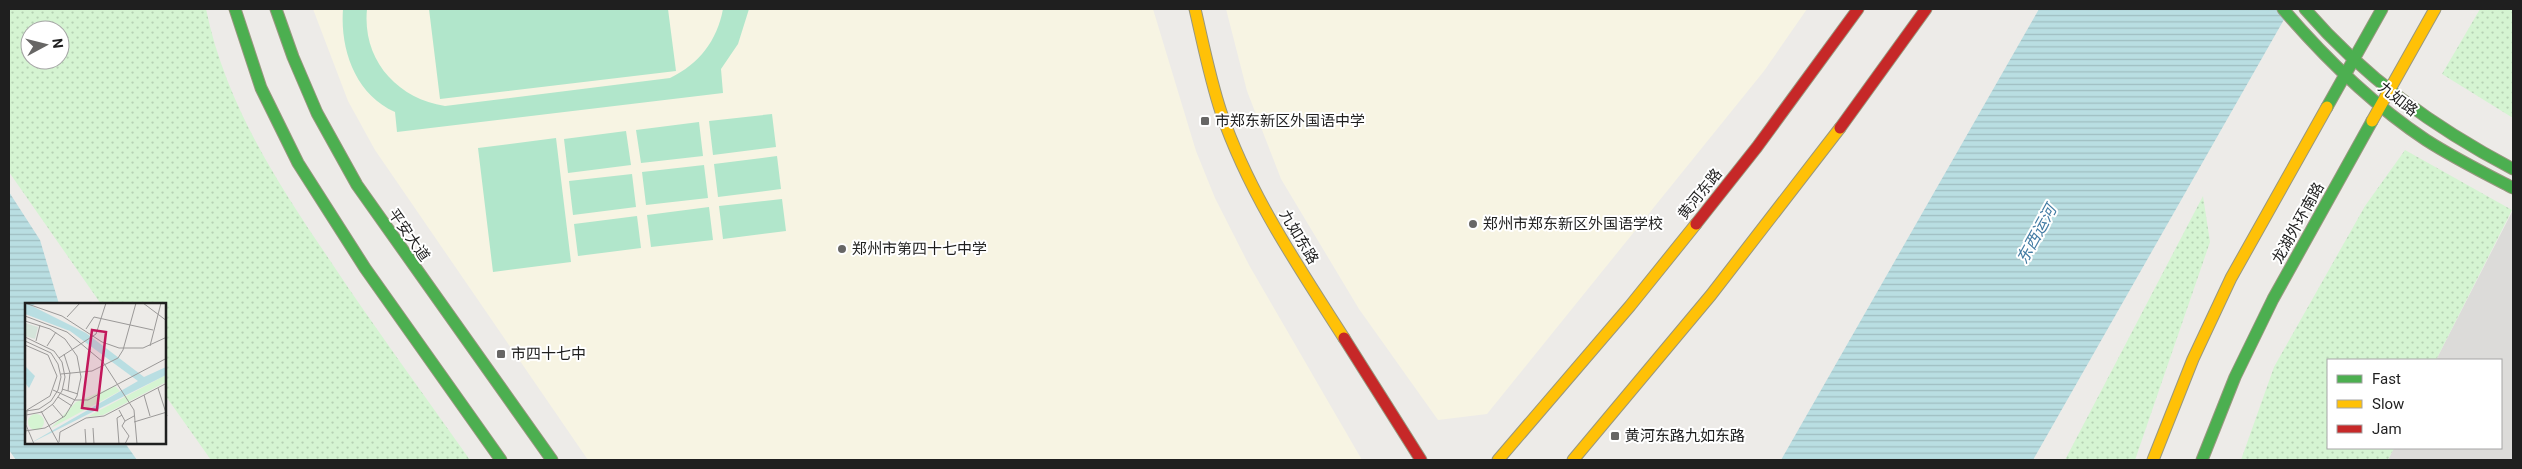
<svg xmlns="http://www.w3.org/2000/svg" width="2522" height="469" font-family="Roboto,'Noto Sans SC',sans-serif">
	<style>
		.residential { fill: #dcdbd9 }
		.education { fill: #f7f4e3 }
		.park { fill: url(#park-dots); fill-rule: evenodd }
		.pitch { fill: #b1e6cb }
		.water { fill: url(#water-rules) }
		.lines { fill: none; stroke-linecap: round; stroke-linejoin: round }
		.fast-casing { stroke: #98977f; stroke-width: 13 }
		.slow-casing { stroke: #98977f; stroke-width: 13 }
		.jam-casing { stroke: #98977f; stroke-width: 13 }
		.fast { stroke: #4caf50; stroke-width: 11 }
		.slow { stroke: #ffc107; stroke-width: 11 }
		.jam { stroke: #c62828; stroke-width: 11 }
		.poi-dot { fill: #676665; stroke: #fff; stroke-width: 2 }
		.labels { text-anchor: middle; stroke-width: 4; stroke-linejoin: round; paint-order: stroke }
		.street-label { font-size: 15px; fill: #1f1f1f; stroke: #fff }
		.poi-label { font-size: 15px; fill: #1f1f1f; stroke: #fff; text-anchor: start }
		.water-label { font-size: 16px; font-style: italic; fill: #427ba3; stroke: #fff }
		.inset-road { fill: none; stroke: #9b9998; stroke-width: 1 }
		.view { fill: #c2185b; fill-opacity: 0.15; stroke: #c2185b; stroke-width: 2.5 }
		.inset-edge { fill: none; stroke: #1f1f1f; stroke-width: 2.5 }
	</style>
	<defs>
		<pattern id="park-dots" width="8" height="8" patternUnits="userSpaceOnUse" patternTransform="scale(1.25)"><rect width="8" height="8" fill="#d5f4d2"/><path d="M2 2h.1M6 6h.1" fill="none" stroke="#b6d1b4" stroke-width="1.8" stroke-linecap="round"/></pattern>
		<pattern id="water-rules" width="6" height="5" patternUnits="userSpaceOnUse" patternTransform="scale(1.25)"><rect width="6" height="5" fill="#b9dee2"/><path d="M0 2.5h6" fill="none" stroke="#9fbec1"/></pattern>
	</defs>
	<rect width="100%" height="100%" fill="#edebe8"/>
	<path class="residential" d="M2513 210V460H2388L2394 448H2501V360H2436Z"/>
	<path class="education" d="M313 9H1153L1196 151 1215 198 1249 265 1362 460H588L375 150 348 101Z
		M1226 9H1807L1764 71 1487 414 1438 420 1359 309 1281 179 1247 91Z"/>
	<path class="park" d="M9 9H206C225 102 276 181 329 259 374 327 423 393 470 460H211L165 395V304H101L9 172ZM30 30H60V60H30Z
		M2480 9H2513V118L2442 74Z
		M2405 150 2512 210 2436 360H2328V448H2394L2388 460H2241L2274 367 2365 206Z
		M2203 196 2210 242 2135 460H2065Z"/>
	<path class="pitch" d="M343 9H367C362 59 396 98 445 106L670 78C699 64 717 41 723 9H749L738 44 721 69 723 93 397 132 395 112C355 94 340 49 343 9Z
		M429 9H668L676 71 440 99Z
		M772 114 776 147 713 155 709 121Z
		M699 122 703 156 641 163 636 130Z
		M626 131 631 165 568 173 564 139Z
		M556 138 571 262 493 272 478 148Z
		M777 156 781 189 718 197 714 164Z
		M704 165 708 198 646 205 642 172Z
		M632 174 636 207 573 215 569 181Z
		M782 199 786 231 723 239 719 206Z
		M709 207 713 240 651 247 647 215Z
		M637 216 641 248 578 256 574 224Z"/>
	<path class="water" d="M2039 9H2290L2033 460H1781Z
		M9 192 40 240 59 304H26V443H125L137 460H16L9 450Z"/>
	<g class="lines">
		<g class="fast-casing">
			<path id="fast" d="M235 9 261 88 298 163 365 268 501 460
				M276 9 293 57 317 113 357 185 552 460
				M2283 9C2325 58 2372 104 2426 140 2454 158 2484 173 2513 188
				M2305 9C2364 77 2433 127 2513 169
				M2327 107 2382 9
				M2202 460 2235 377 2273 299 2372 121"/>
		</g>
		<g class="slow-casing">
			<path id="slow" d="M1195 9C1203 43 1210 79 1221 112 1249 194 1298 266 1344 338
				M2372 121 2435 9
				M1498 460 1630 306 1696 224
				M1573 460 1711 295 1840 128
				M2153 460 2193 359 2231 278 2327 107"/>
		</g>
		<g class="jam-casing">
			<path id="jam" d="M1840 128 1926 9
				M1696 224 1757 147 1858 9
				M1344 338 1421 460"/>
		</g>
		<use href="#fast" class="fast"/>
		<use href="#slow" class="slow"/>
		<use href="#jam" class="jam"/>
	</g>
	<g class="poi-dot">
		<rect x="1200" y="116" width="10" height="10" rx="2.5"/>
		<circle cx="1473" cy="224" r="5"/>
		<circle cx="842" cy="249" r="5"/>
		<rect x="496" y="349" width="10" height="10" rx="2.5"/>
		<rect x="1610" y="431" width="10" height="10" rx="2.5"/>
	</g>
	<g class="labels">
		<g class="street-label">
			<text transform="translate(2398 99) rotate(38)" y="5">九如路</text>
			<text transform="translate(1700 194) rotate(-51)" y="5">黄河东路</text>
			<text transform="translate(2298 223) rotate(-61)" y="5">龙湖外环南路</text>
			<text transform="translate(409 235) rotate(55)" y="5">平安大道</text>
			<text transform="translate(1299 237) rotate(59)" y="5">九如东路</text>
		</g>
		<g class="poi-label">
			<text x="1215" y="126">市郑东新区外国语中学</text>
			<text x="1483" y="229">郑州市郑东新区外国语学校</text>
			<text x="852" y="254">郑州市第四十七中学</text>
			<text x="511" y="359">市四十七中</text>
			<text x="1625" y="441">黄河东路九如东路</text>
		</g>
		<g class="water-label">
			<text transform="translate(2036 234) rotate(-61)" y="6">东西运河</text>
		</g>
	</g>
	<g transform="translate(25 303)">
		<rect width="141" height="141" fill="#edebe8"/>
		<path d="M0 20 13 24 10 36 0 33Z" fill="#d5e4da"/>
		<path d="M141 72V79L78 112 62 114ZM90 83 95 88 26 125 51 99ZM3 119a8 8 0 1 1 16 0a8 8 0 1 1-16 0Z" fill="#d5f4d2"/>
		<path d="M0 0H11L7 3 61 30 119 74 141 64V72L4 141 113 78 45 28 0 11ZM0 63 10 73 4 85 0 80Z" fill="#b9dee2"/>
		<path class="inset-road" d="M0 0 37 13 77 39 94 45H118L142 34M118 0 142 18M0 13 42 29 78 59 109 107 112 141M42 14 55 0M0 18 25 26 40 36 52 53 56 74 52 93 40 113 20 125 0 128M61 26 69 14 128 27M0 34 29 48 37 59 40 74 37 88 28 101 17 109 1 112M0 38 26 50 33 61 36 74 33 87 26 98 14 106 1 108M11 38 15 22M0 42 23 52 32 73 25 93 2 107 0 141M22 43 31 29M125 43 136 0M39 51 45 70M34 55 71 31 81 0M36 71 67 68 93 55 98 47 111 0M133 85 142 113M37 86 53 91M28 87 50 97H63L142 55M43 88 45 70M119 92 125 113M33 94 47 103M27 101 38 114M94 107 100 118 109 113M16 108 34 141M100 118 97 123 104 133 100 141M109 119 142 109M1 122 9 141M68 125 69 141M60 126 61 141M34 139 35 129 61 115 79 113 142 80M94 141 92 115 97 112"/>
		<path class="view" d="M67 27 81 29 72 107 57 105Z"/>
		<rect width="141" height="141" class="inset-edge"/>
	</g>
	<rect width="2522" height="469" fill="none" stroke="#1f1f1f" stroke-width="20"/>
	<rect x="2327" y="359" width="175" height="90" fill="#ffffff" stroke="#a5a5a5"/>
	<rect x="2337" y="375" width="25" height="8" fill="#4caf50" stroke="#a5a5a5"/>
	<text x="2372" y="384" font-size="15" fill="#1f1f1f">Fast</text>
	<rect x="2337" y="400" width="25" height="8" fill="#ffc107" stroke="#a5a5a5"/>
	<text x="2372" y="409" font-size="15" fill="#1f1f1f">Slow</text>
	<rect x="2337" y="425" width="25" height="8" fill="#c62828" stroke="#a5a5a5"/>
	<text x="2372" y="434" font-size="15" fill="#1f1f1f">Jam</text>
	<g transform="translate(45 45) rotate(83)"><circle r="24" fill="#ffffff" stroke="#a5a5a5"/>
	<path d="M0-4L9 19L0 12L-9 19Z" fill="#676665"/>
	<text y="-8" font-size="14" font-weight="bold" text-anchor="middle" fill="#1f1f1f">N</text>
	</g>
</svg>
